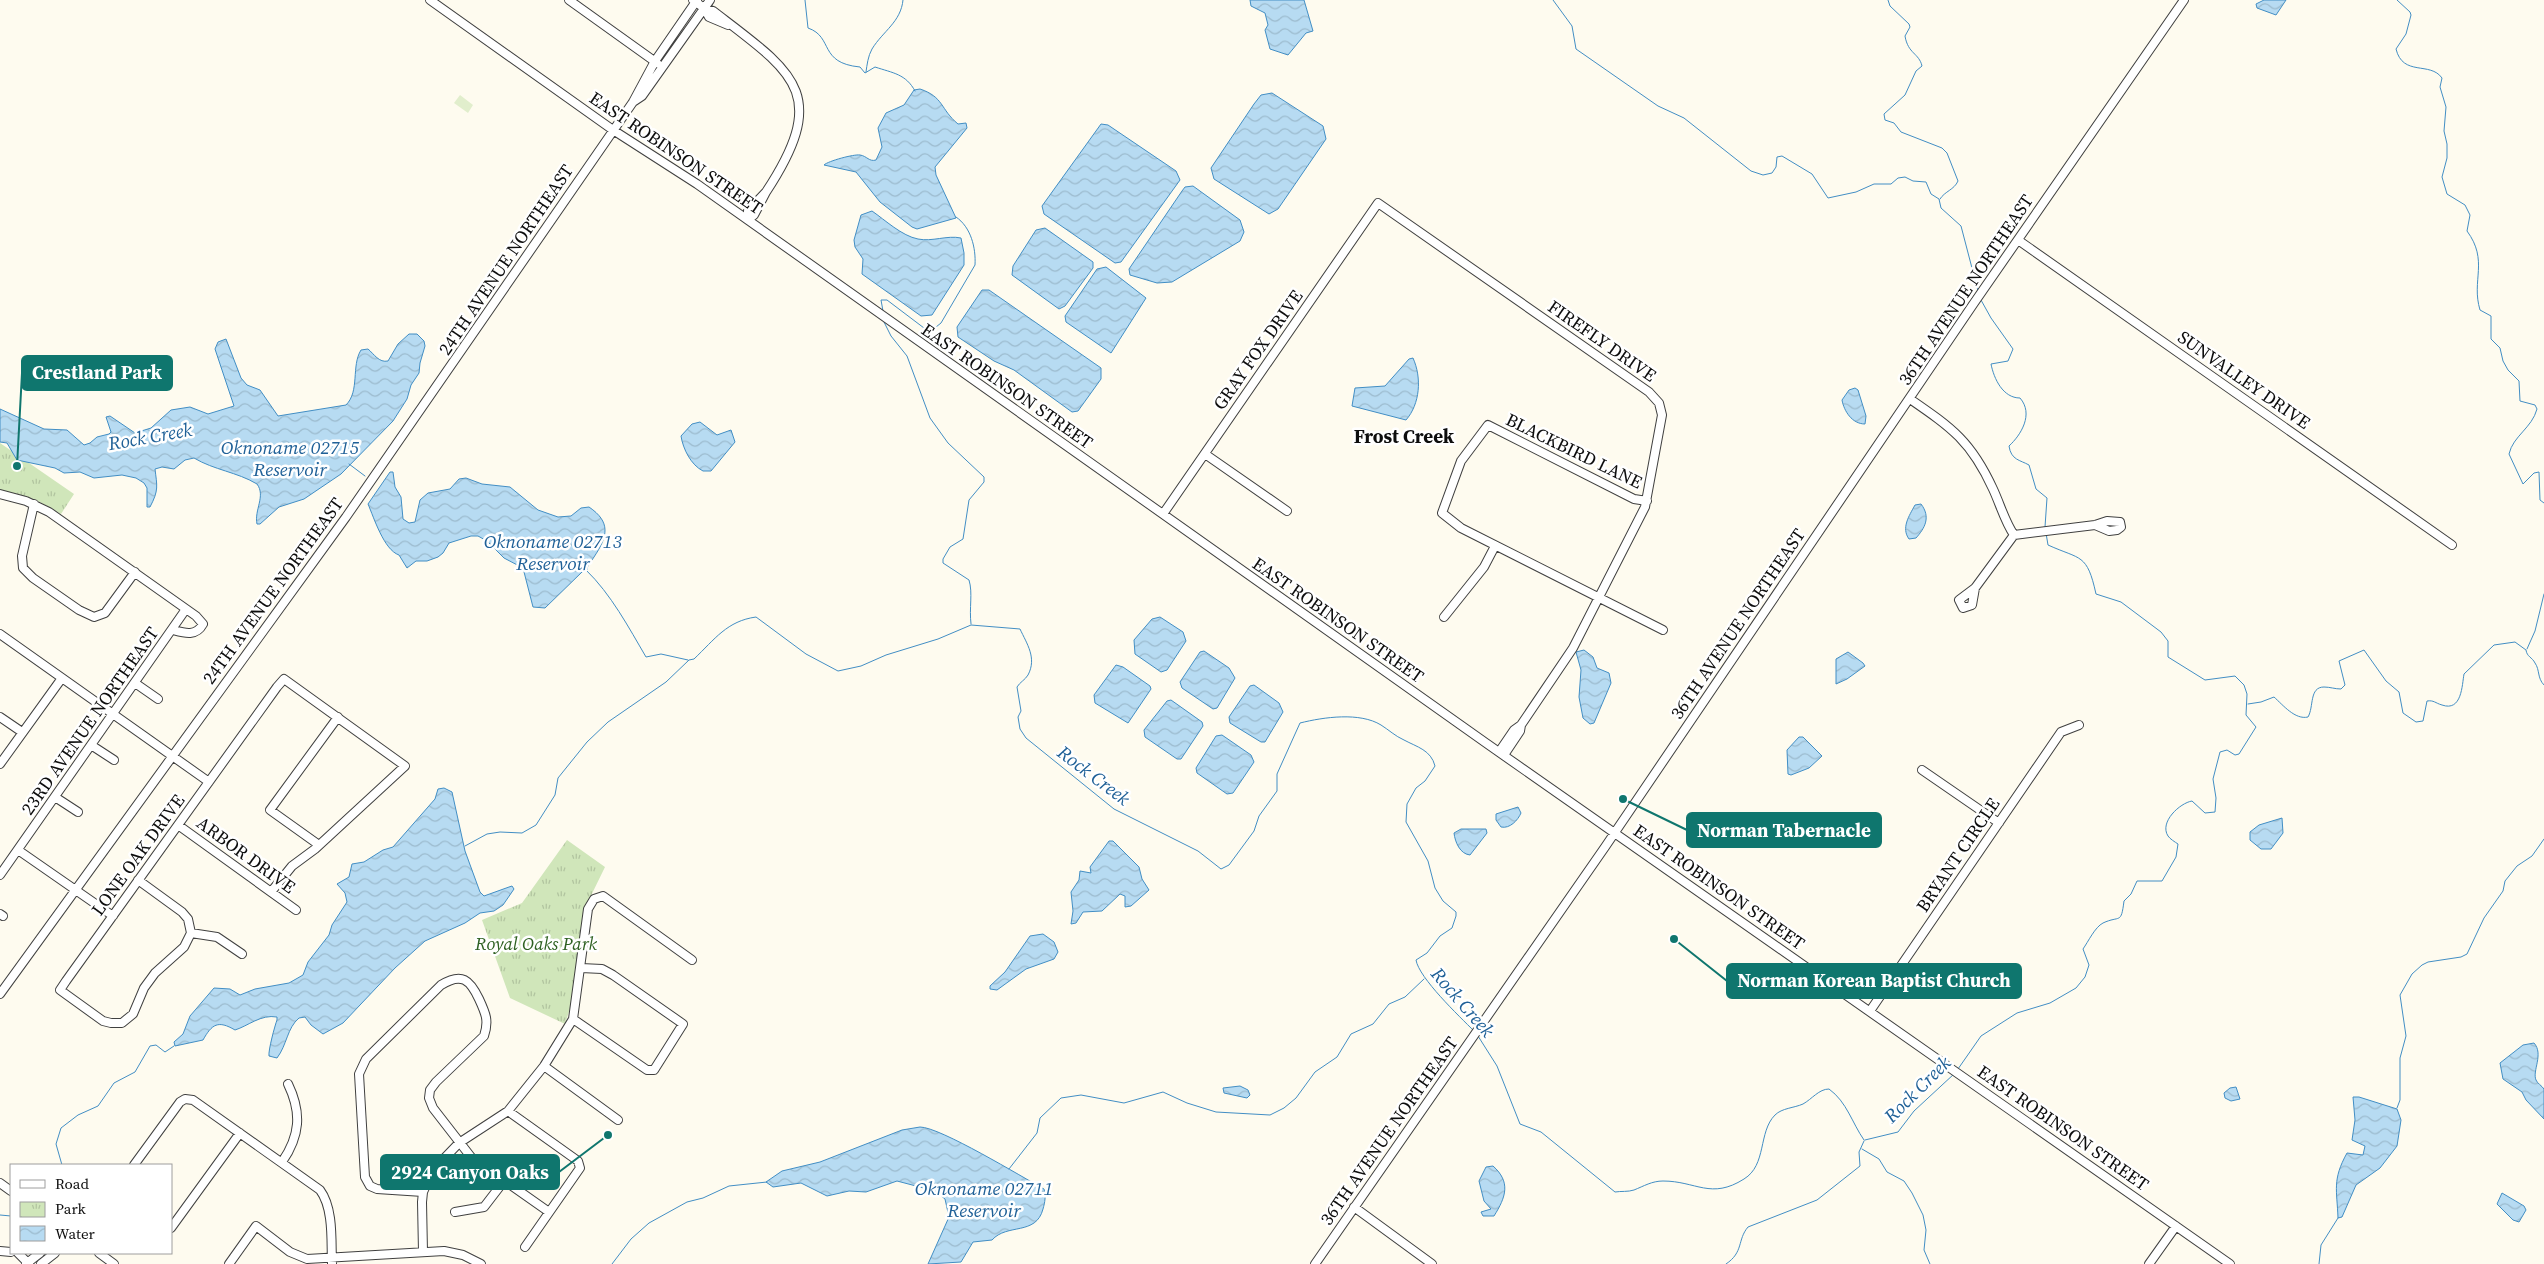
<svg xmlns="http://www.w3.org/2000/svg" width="2544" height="1264" font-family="'Source Serif 4',serif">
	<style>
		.park { fill: url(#park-tufts) }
		.pitch { fill: #e1eecc }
		.water { fill: url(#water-waves); stroke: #428ec4 }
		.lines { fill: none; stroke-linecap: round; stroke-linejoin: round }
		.stream { stroke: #428ec4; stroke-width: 1 }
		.minor-casing { stroke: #404040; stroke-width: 10 }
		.minor { stroke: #fff; stroke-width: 8 }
		.labels { text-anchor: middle; stroke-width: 5; stroke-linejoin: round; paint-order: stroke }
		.street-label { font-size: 18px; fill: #0d0d0d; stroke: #fff }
		.park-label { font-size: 18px; font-style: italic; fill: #2e6122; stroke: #fff }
		.water-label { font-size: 19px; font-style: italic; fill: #1f6097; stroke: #fff }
		.neighbourhood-label { font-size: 19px; font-weight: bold; fill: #0d0d0d; stroke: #fff }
		.leader { fill: none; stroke: #0f766e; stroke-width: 2 }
		.callout-dot { fill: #0f766e; stroke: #fff; stroke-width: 2 }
		.callout { fill: #0f766e; stroke: #0f766e; stroke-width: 2 }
		.callout-label { font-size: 19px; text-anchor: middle; font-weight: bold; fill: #fff }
	</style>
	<defs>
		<pattern id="park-tufts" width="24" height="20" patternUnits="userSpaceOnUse" patternTransform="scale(1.25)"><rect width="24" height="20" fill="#d0e6ba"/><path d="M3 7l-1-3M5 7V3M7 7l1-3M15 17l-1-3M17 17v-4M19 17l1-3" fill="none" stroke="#b1c49f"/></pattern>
		<pattern id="water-waves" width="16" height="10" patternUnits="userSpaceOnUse" patternTransform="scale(1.25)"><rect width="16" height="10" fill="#b7dbf2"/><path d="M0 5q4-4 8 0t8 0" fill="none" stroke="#9cbbce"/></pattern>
	</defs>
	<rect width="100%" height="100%" fill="#fefbef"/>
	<path class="park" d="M0 443 74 494 61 514 36 500 0 490Z
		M567 840 605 867 584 910 573 999 565 1024 510 998 482 920 522 903Z"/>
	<path class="pitch" d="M460 95 473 105 468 113 454 103Z"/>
	<path class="water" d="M1250 0H1304L1313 31 1306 33 1288 55 1270 49 1265 30 1268 25 1265 13 1251 6Z
		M2264 0H2286L2276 15 2257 8 2256 4Z
		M920 89C944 97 940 109 958 124L966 123 967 128 935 167 936 175 956 218 917 229 912 227 880 202 856 172 824 165C828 161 854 154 860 155 867 156 869 162 876 160L882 147 878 128 886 113 904 105 914 90Z
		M1272 93 1323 126 1326 139 1278 209 1269 214 1214 179 1211 168 1254 104 1261 95Z
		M1101 124 1108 125 1176 171 1180 180 1121 262 1115 263 1044 214 1042 206Z
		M1193 186 1240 220 1244 232 1240 241 1172 282 1157 283 1130 275 1129 269 1182 191 1185 187Z
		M872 211C885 220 902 236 918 239 932 242 947 235 961 238L964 253V265L932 315 921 316 862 274 863 259 855 247 854 240 861 215Z
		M1045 228 1093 262V268L1065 306 1059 309 1012 275 1013 266 1036 230Z
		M1106 267 1146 298 1111 353 1066 322 1065 316 1097 269Z
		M982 290H989L1101 368V379L1078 411 1072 412 1014 370 994 361 958 337 957 327Z
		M409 334H417L424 341 425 346 420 363 419 373 411 385 407 399 393 421 341 474 304 499 279 507 260 524H257C254 510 266 496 257 484 237 472 214 470 194 458L185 460 174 469 162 467 155 469C157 486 159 490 150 507H147V488L144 483 136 478 122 475 94 478 80 472 64 473 55 468 17 460 7 443 0 442V409L44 429 67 430 84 445 90 443 97 437 109 434 111 432 106 417 110 416 135 433 151 428 171 410 190 407 208 414 234 406 215 349 218 342 226 339 241 378 247 385 260 390 278 416 346 405C360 391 351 366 361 350L368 349C374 354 379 363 388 361L398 344Z
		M1413 358C1422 378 1420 404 1406 420L1352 406 1355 388 1385 386 1409 359Z
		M1855 388 1858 390 1866 416 1865 424C1852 424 1844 411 1842 400L1849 390Z
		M700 422 717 435 731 430 735 442 711 471H703C691 465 683 449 681 436L692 424Z
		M390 472H393L395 487 401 497 403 519 409 523 415 522 420 500 428 493 450 489 459 479 466 478 482 484 510 487 538 510 558 517 571 516 581 508 589 507C611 522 608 536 594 557 591 562 587 565 587 570L582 572 545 608 533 607 523 568 504 558 487 541 478 536H471L449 543 443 553 438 557 427 561H416L407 568 399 555C384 550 374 518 368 504Z
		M1921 504C1931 517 1925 528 1916 538L1909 539C1901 528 1909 516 1915 505Z
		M1160 617 1183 632 1186 641 1167 670 1161 672 1135 654 1134 640 1152 619Z
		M1584 650 1593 657 1597 668 1609 673 1611 683 1594 723 1590 724 1583 718 1579 697 1581 670 1576 652Z
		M1204 651 1229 668 1235 678 1217 708 1213 709 1182 688 1180 682 1200 652Z
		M1848 652 1863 663 1865 666 1847 679 1836 684V659Z
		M1116 665 1123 667 1150 686 1151 689 1128 723 1095 703 1094 695Z
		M1254 685 1279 703 1283 712 1265 742H1261L1230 723 1229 717 1250 686Z
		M1171 700 1202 722 1203 726 1181 759H1177L1145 737 1144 730 1167 701Z
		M1222 735 1251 755 1254 762 1233 793 1227 794 1197 773 1196 768 1216 736Z
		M1799 737H1803L1822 756 1809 768 1791 775 1788 774 1787 750Z
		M444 788 452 792 465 851 480 892 484 896 509 887 512 886 514 889 503 905 494 911 480 913 465 923 425 941 395 968 343 1023 323 1034 311 1025 305 1017 299 1018C287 1028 287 1045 277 1058L269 1056C268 1051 275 1025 277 1020V1017C261 1014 248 1026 235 1030 218 1020 212 1024 203 1040L175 1046 174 1042 183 1034 190 1016 214 988 230 989 240 995 255 989 289 983 303 975 308 962 329 935 332 925 347 902 345 893 337 884 349 877 352 864 364 862 383 850 393 847 435 799 438 789Z
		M1518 807 1521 813C1518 820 1510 829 1501 827L1496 820V814Z
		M2282 818 2283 833 2271 849H2261L2250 840V832L2259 825Z
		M1461 829H1486L1487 833 1470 855C1460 854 1455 842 1454 833Z
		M1109 841H1113L1139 867 1142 879 1149 890 1131 906 1125 907V896L1120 894 1102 911 1083 912 1076 923 1071 924 1073 911 1071 892 1079 880 1080 871 1091 873 1090 867Z
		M1043 934 1054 942 1058 952 1054 959 1026 969 997 990 990 989V986L1005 972 1030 936Z
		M2534 1043C2544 1054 2532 1071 2536 1080 2537 1083 2542 1086 2544 1089V1119L2526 1100 2522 1092 2503 1079 2500 1063 2523 1045Z
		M1240 1086 1248 1090 1250 1095 1247 1098 1224 1093 1223 1088Z
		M2236 1087 2240 1099 2231 1101 2225 1098 2224 1093 2230 1088Z
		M2353 1097H2359L2397 1109 2401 1120 2397 1146 2380 1168 2356 1185 2342 1217 2338 1218C2337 1190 2332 1180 2347 1153L2363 1155 2365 1146 2352 1140 2355 1120Z
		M920 1127C940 1127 1022 1177 1044 1189 1046 1196 1045 1202 1043 1209 1036 1236 1007 1223 992 1240L973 1242 961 1262 928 1264 949 1217 945 1199 935 1191 897 1181 866 1192 849 1191 827 1196 801 1183 773 1187 766 1182 782 1171 820 1162 902 1130Z
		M1493 1166C1511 1182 1506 1197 1494 1216H1483L1481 1212 1491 1209 1484 1201 1479 1181 1486 1167Z
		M2502 1193 2524 1206 2526 1210 2519 1222 2513 1220 2497 1204Z"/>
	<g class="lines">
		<path class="stream" d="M805 0 808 28C834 37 818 63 860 67L865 73 875 67C893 73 906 74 915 91
			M1553 0 1572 26 1576 49 1658 106 1684 118 1751 171 1763 175 1772 173 1776 167 1777 157 1782 156 1812 174 1828 198 1856 192 1874 184H1891L1898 178 1905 177 1913 181 1926 182 1931 194 1939 199 1941 208 1961 226 1978 291
			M1888 0 1890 6 1909 24 1910 27 1905 36C1908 54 1919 53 1922 66L1916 71 1905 95 1884 114 1885 120 1894 123 1901 132 1942 148 1947 153 1958 181C1954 190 1945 191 1940 199
			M2397 0 2410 12 2411 15 2406 34 2396 49C2403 77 2430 61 2442 78L2440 87 2446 107 2444 131 2447 144V158L2442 177 2447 194 2465 205 2470 215 2467 231C2489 261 2471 280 2480 310L2491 316V339L2500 348 2503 361 2508 370 2519 381 2520 401 2535 405 2537 409C2532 428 2513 436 2509 454L2523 484 2534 473 2539 472 2540 500 2544 503
			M866 72C867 65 868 56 872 49 883 31 901 22 903 0
			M1981 300 1991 318 2013 349 2008 361 1991 364C1994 379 2003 398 2020 398 2034 414 2021 435 2009 446 2011 460 2020 460 2029 465L2036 489 2047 498 2045 527
			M883 311 881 300H887L924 328 936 327 941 323 975 265C976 248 971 227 956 217
			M883 320 891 336 907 356 930 418 948 443 984 477V482L969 500 963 539 950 547 943 559V563L969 580C973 593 969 608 971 624
			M349 464 365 476
			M586 570C611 594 629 628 646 657L661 654 688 660
			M2527 649 2535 631 2544 594
			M2248 704 2261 702 2274 697C2283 705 2295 720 2308 717 2314 707 2309 687 2324 687 2330 687 2335 689 2341 689L2345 685 2339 661 2364 650 2386 681 2399 692 2403 713 2416 722 2423 721 2427 701C2434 700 2435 703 2442 705 2462 712 2462 685 2464 674L2494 645 2515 642 2526 650C2527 657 2532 657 2535 663 2540 670 2537 678 2544 685
			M465 846 487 834 500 832 522 833 536 825 555 795 558 778 587 742 608 722 666 682 689 660 694 659C715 639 727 621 756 617L806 654 838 671 861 666 886 655 938 639 971 625 1020 629C1027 644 1037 658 1028 675 1025 680 1020 682 1017 687L1021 711 1018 717 1020 729 1026 738 1114 809 1198 851 1221 869 1229 865 1254 831 1259 816 1277 791V774L1300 723C1324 717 1360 712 1381 725 1389 730 1395 736 1404 740 1417 747 1431 750 1435 766L1425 781 1416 788 1407 804 1406 822 1428 861 1435 888 1443 901 1456 912V916L1452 928 1440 936 1427 953 1416 960C1419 978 1459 1016 1474 1031
			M1478 1036 1497 1066 1520 1124 1541 1132 1615 1192C1621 1191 1628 1192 1634 1190 1644 1186 1652 1181 1663 1181 1696 1181 1711 1200 1744 1179 1767 1165 1758 1132 1775 1115 1782 1108 1794 1108 1803 1104 1812 1099 1819 1089 1829 1089 1847 1102 1852 1123 1864 1140
			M1958 1069 1981 1036 2017 1013 2050 1003 2076 988 2085 977 2089 965 2083 949C2088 942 2095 927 2103 923 2120 915 2121 925 2124 901L2131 894 2137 881H2162L2176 857 2178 844C2175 842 2170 839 2168 836 2159 822 2180 803 2192 801L2205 813 2215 812 2216 798 2213 779 2220 752 2227 750 2235 755 2239 754 2256 727 2246 715 2247 694 2244 685 2235 676 2205 680 2168 657V641L2161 632 2121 602 2096 594C2087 553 2081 560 2048 545L2046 533
			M2397 1108 2400 1100V1058L2406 1036 2400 995 2412 974 2422 965 2428 962 2461 957 2467 954 2484 918 2503 891 2505 881 2517 866 2532 856 2544 839
			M1865 1140 1898 1132 1914 1111 1954 1074
			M1862 1149 1879 1159 1887 1172 1904 1181 1912 1193 1923 1215 1926 1230 1924 1250 1930 1264
			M62 1165 56 1144 61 1128 78 1115 98 1106 114 1083 135 1072 150 1046 156 1045 165 1052 174 1046
			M1009 1169 1037 1133 1040 1118 1061 1098 1081 1095 1124 1103 1163 1092 1187 1103 1216 1112 1270 1115 1284 1108 1296 1098 1315 1072 1337 1057 1351 1034 1373 1024 1389 1004 1405 997 1424 979
			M0 1215 11 1216
			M612 1264 631 1239 649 1223 687 1202 703 1198 729 1186 767 1182
			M1726 1264C1744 1252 1737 1240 1748 1227L1817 1200 1860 1166 1859 1152 1864 1141
			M2319 1264 2321 1245 2338 1218"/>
		<g class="minor-casing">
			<path id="minor" d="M430 0 613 130 697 184 1486 743 2230 1264
				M569 0 657 63
				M693 0 704 8 713 11C794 73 831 93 766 192
				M704 8 709 17 728 25
				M633 102 642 96 710 0
				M766 192 754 215 748 220V211Z
				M2018 240 2452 545
				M1910 399C1952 428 1971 441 1993 489 2000 504 2005 522 2014 535
				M1205 454 1287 511
				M0 494 26 501 49 512 196 616 203 624C196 637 184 633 173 630
				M1647 501 1634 499 1488 425 1461 461 1442 513 1461 528 1663 630
				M34 504 22 556 23 568 33 578 79 610 94 617 105 613 135 572
				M1163 514 1378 203 1649 392 1659 403 1662 415 1645 507 1573 648 1521 725 1520 731 1504 755
				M1975 588 1972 605 1963 608 1959 600 1975 588 2014 535 2095 525 2107 521 2120 522 2121 527 2117 530 2109 531 2095 525
				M1444 617 1484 567 1495 546
				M0 634 209 782
				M135 683 158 699
				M0 717 22 732
				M91 745 114 760
				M1499 752 1514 730 1521 725
				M0 764 62 678
				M1922 770 1999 823
				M55 797 78 812
				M178 825 296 910
				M319 845 270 810 338 717
				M18 850 113 916
				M0 875 186 609
				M138 880 182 912 188 919 191 933 184 947 155 973 144 988 133 1014 122 1023H111L103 1021 60 990 66 981 277 687 284 679 405 766 315 849 292 866 271 892
				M0 914 3 916
				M191 933 217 937 242 954
				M0 994 346 517 633 102 655 61 697 0
				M1870 1011 2061 732 2079 725
				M573 1019 647 1070H654L683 1024 613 975 602 969 581 968
				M544 1066 618 1120
				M508 1111 578 1161 580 1168 525 1247
				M282 1162C300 1136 302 1113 288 1084
				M134 1165 180 1102 185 1099 193 1100 320 1190C334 1209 331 1242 332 1264
				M0 1183 11 1191
				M423 1192 377 1189 370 1186 365 1177 359 1074 366 1059 441 985C462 972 470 980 479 999 486 1014 489 1021 484 1036L436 1082 430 1090 429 1098 433 1108 471 1157 549 1212
				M1354 1207 1432 1264
				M455 1212 484 1207 504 1181
				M171 1228 240 1133
				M0 1251 11 1252
				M423 1252 422 1202 423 1192 433 1170 459 1143 508 1111 544 1066 573 1019 588 909 594 899 603 896 692 960
				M18 1253 29 1264
				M99 1253 114 1264
				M26 1264 40 1253
				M41 1264 55 1253
				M229 1264 256 1226 290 1252 307 1259 444 1251 463 1255 481 1264
				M1315 1264 1605 847 1974 303 2184 0
				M2149 1264 2176 1226"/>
		</g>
		<use href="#minor" class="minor"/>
	</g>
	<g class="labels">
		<g class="street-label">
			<text transform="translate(676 153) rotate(34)" y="6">EAST ROBINSON STREET</text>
			<text transform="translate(506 260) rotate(-56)" y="6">24TH AVENUE NORTHEAST</text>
			<text transform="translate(1966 290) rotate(-56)" y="6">36TH AVENUE NORTHEAST</text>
			<text transform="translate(1602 341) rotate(35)" y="6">FIREFLY DRIVE</text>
			<text transform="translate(1258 350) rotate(-55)" y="6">GRAY FOX DRIVE</text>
			<text transform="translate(2244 380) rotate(35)" y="6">SUNVALLEY DRIVE</text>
			<text transform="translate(1007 386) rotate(35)" y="6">EAST ROBINSON STREET</text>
			<text transform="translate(1574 451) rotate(26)" y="6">BLACKBIRD LANE</text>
			<text transform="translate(273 591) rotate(-54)" y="6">24TH AVENUE NORTHEAST</text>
			<text transform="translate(1338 620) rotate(35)" y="6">EAST ROBINSON STREET</text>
			<text transform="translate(1738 624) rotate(-56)" y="6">36TH AVENUE NORTHEAST</text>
			<text transform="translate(90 721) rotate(-55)" y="6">23RD AVENUE NORTHEAST</text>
			<text transform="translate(138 855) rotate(-54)" y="6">LONE OAK DRIVE</text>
			<text transform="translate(246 855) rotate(36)" y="6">ARBOR DRIVE</text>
			<text transform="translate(1958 855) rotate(-56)" y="6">BRYANT CIRCLE</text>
			<text transform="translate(1719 887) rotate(35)" y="6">EAST ROBINSON STREET</text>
			<text transform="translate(2063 1128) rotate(35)" y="6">EAST ROBINSON STREET</text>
			<text transform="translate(1389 1131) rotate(-55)" y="6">36TH AVENUE NORTHEAST</text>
		</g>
		<g class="park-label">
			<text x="536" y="950">Royal Oaks Park</text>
		</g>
		<g class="water-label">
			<text transform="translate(150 436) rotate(-10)" y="7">Rock Creek</text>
			<text x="290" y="454">Oknoname 02715<tspan x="290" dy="22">Reservoir</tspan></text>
			<text x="553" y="548">Oknoname 02713<tspan x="553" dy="22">Reservoir</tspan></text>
			<text transform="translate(1094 775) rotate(37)" y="7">Rock Creek</text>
			<text transform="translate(1463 1002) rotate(49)" y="7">Rock Creek</text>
			<text transform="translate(1917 1089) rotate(-45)" y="7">Rock Creek</text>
			<text x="984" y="1195">Oknoname 02711<tspan x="984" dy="22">Reservoir</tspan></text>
		</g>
		<g class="neighbourhood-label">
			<text x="1404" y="443">Frost Creek</text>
		</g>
	</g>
	<path class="leader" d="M17 466L22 373M1623 799L1687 830M1674 939L1727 981M608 1135L559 1172"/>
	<g class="callout-dot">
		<circle cx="17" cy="466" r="5"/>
		<circle cx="1623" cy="799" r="5"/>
		<circle cx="1674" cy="939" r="5"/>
		<circle cx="608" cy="1135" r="5"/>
	</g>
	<g class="callout">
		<rect x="22" y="356" width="150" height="34" rx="5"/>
		<rect x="1687" y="813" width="194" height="34" rx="5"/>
		<rect x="1727" y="964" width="294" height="34" rx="5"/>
		<rect x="381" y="1155" width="178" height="34" rx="5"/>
	</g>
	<g class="callout-label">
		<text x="97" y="379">Crestland Park</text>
		<text x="1784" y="837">Norman Tabernacle</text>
		<text x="1874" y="987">Norman Korean Baptist Church</text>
		<text x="470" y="1179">2924 Canyon Oaks</text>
	</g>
	<rect x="10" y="1164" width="162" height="90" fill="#ffffff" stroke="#9e9e9e"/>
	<rect x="20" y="1180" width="25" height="8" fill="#ffffff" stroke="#9e9e9e"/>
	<text x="55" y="1189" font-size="15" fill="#0d0d0d">Road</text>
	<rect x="20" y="1202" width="25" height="15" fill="url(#park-tufts)" stroke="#9e9e9e"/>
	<text x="55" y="1214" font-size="15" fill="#0d0d0d">Park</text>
	<rect x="20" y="1226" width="25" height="15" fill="url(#water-waves)" stroke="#9e9e9e"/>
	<text x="55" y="1239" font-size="15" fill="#0d0d0d">Water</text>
</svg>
